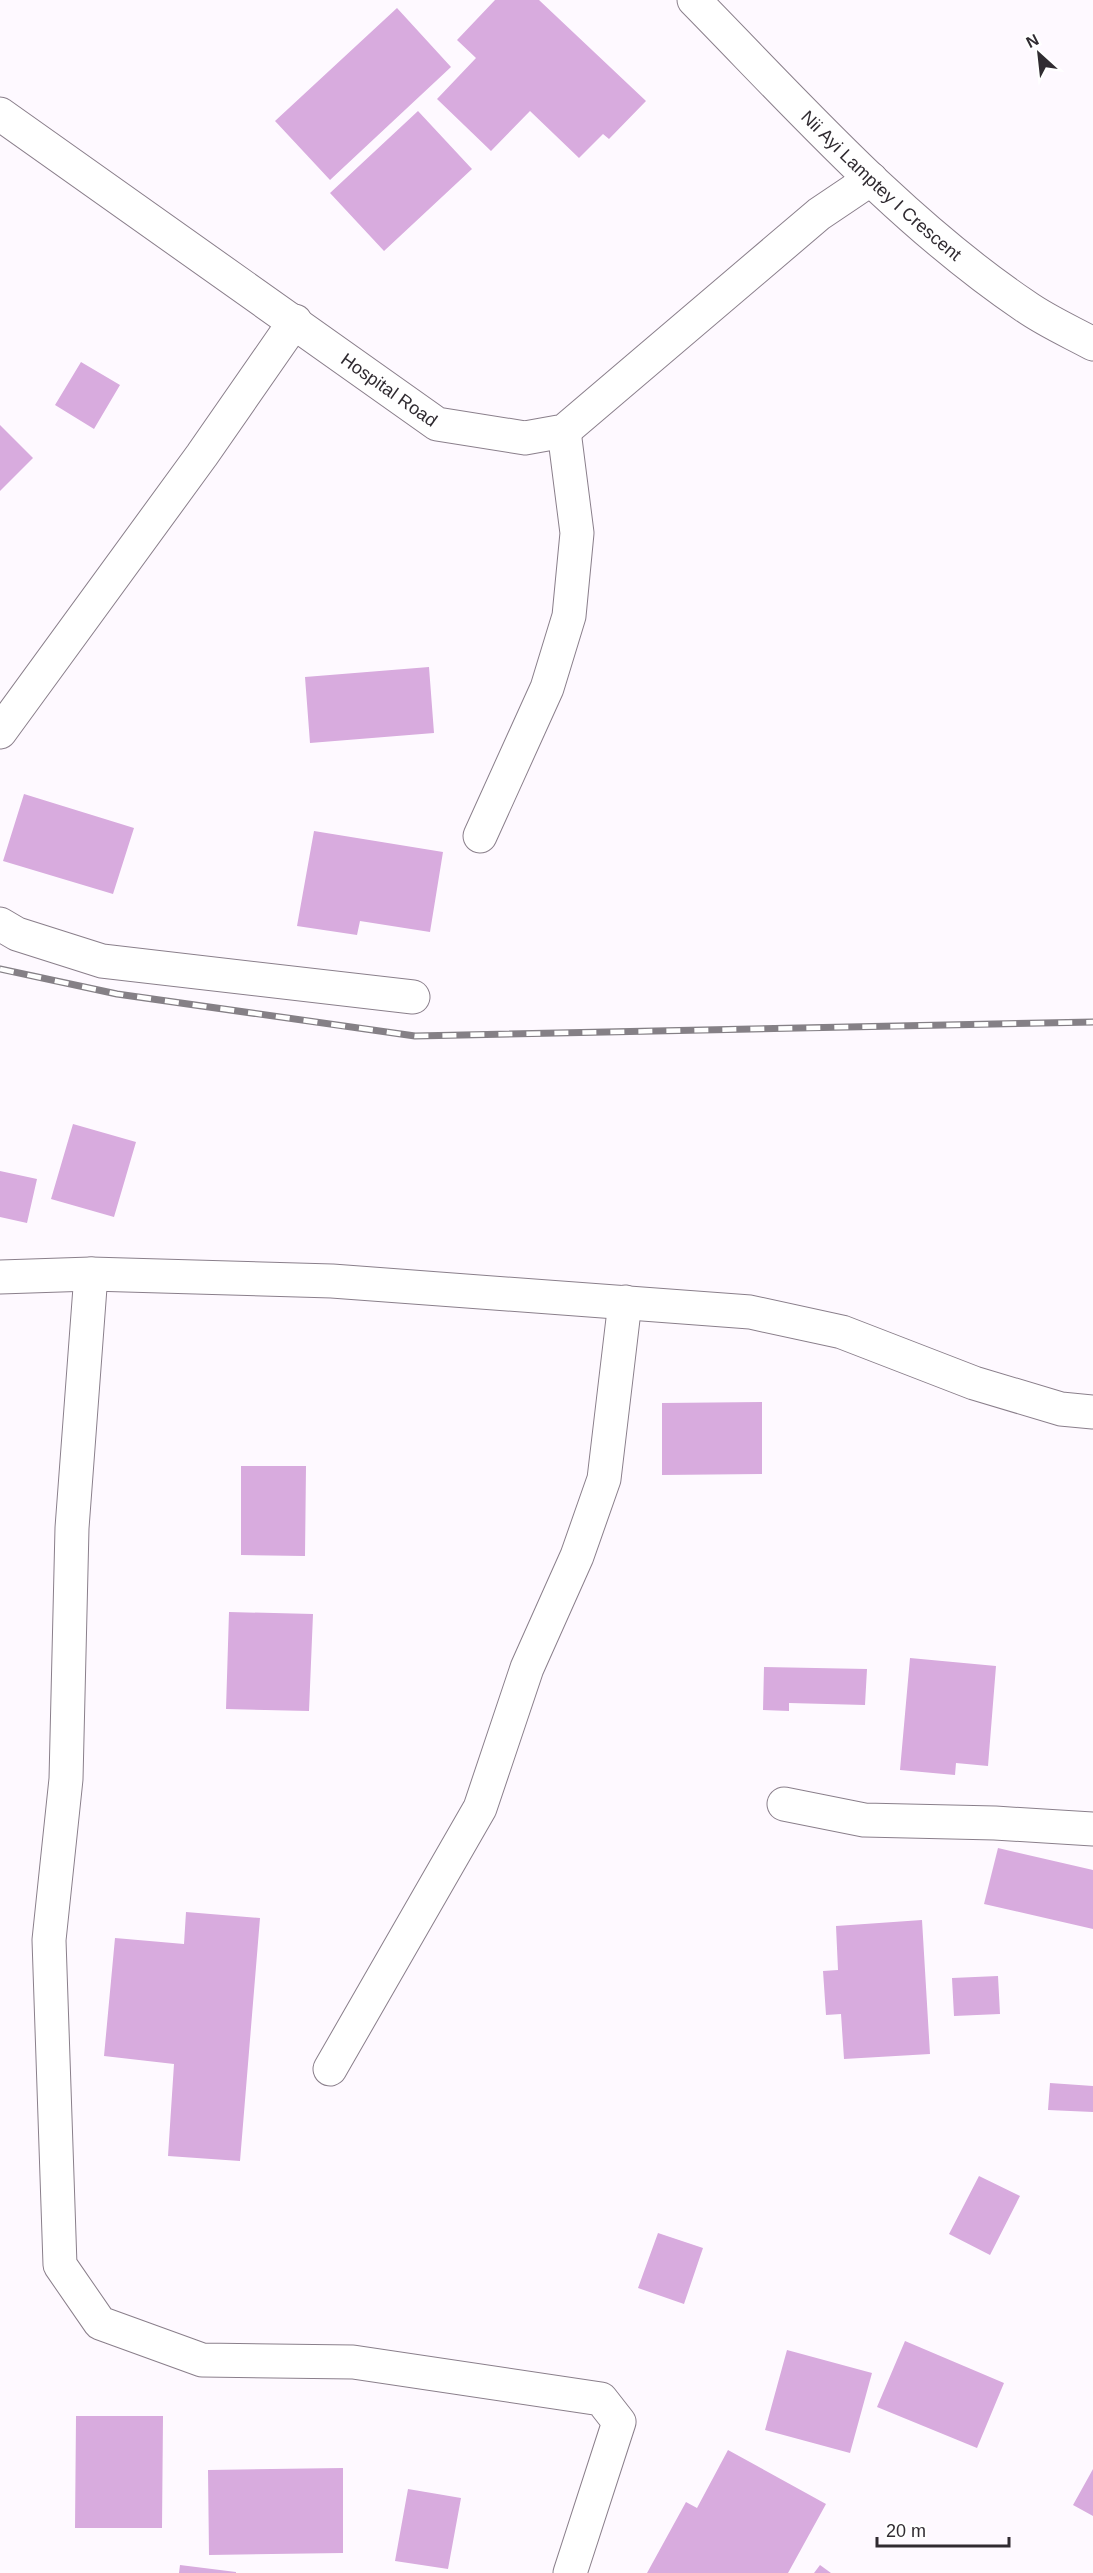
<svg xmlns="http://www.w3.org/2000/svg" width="1093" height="2573" font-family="Helvetica,sans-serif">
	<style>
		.building { fill: #d8abde }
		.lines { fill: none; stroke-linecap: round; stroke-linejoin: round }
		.minor-casing { stroke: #8a7f8b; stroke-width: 35 }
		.minor { stroke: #fff; stroke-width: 33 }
		.rail-casing { stroke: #858086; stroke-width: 7 }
		.rail { stroke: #fff; stroke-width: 4.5; stroke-dasharray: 14; stroke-linecap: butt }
		.labels { text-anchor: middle; stroke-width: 6; stroke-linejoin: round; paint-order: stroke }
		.street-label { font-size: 18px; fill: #302b31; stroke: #fff }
	</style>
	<rect width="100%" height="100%" fill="#fef9ff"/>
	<path class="building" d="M495 0H539L646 101 609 139 603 134 579 158 530 111 491 151 437 99 476 58 457 40Z
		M397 8 451 67 330 180 275 121Z
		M418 111 472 169 384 251 330 193Z
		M81 362 120 385 94 429 55 405Z
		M0 425 33 458 0 491Z
		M429 667 434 733 310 743 305 677Z
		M24 794 134 828 113 894 3 861Z
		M314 831 443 852 430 932 360 921 357 935 297 926Z
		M73 1124 136 1142 114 1217 51 1199Z
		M0 1171 37 1179 27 1223 0 1217Z
		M762 1402V1474L662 1475V1403Z
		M241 1466H306L305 1556 241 1555Z
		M229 1612 313 1614 309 1711 226 1709Z
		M910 1658 996 1666 988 1766 956 1763 955 1775 900 1770Z
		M764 1667 867 1669 865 1705 789 1703V1711L763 1710Z
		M998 1848 1093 1870V1929L984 1904Z
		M186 1912 260 1918 240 2161 168 2156 174 2064 104 2056 115 1938 184 1944Z
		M922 1920 930 2054 844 2059 841 2014 826 2015 823 1971 838 1970 836 1926Z
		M998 1976 1000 2014 954 2016 952 1978Z
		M1050 2083 1093 2086V2112L1048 2110Z
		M979 2176 1020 2196 990 2255 949 2234Z
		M658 2233 703 2248 684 2304 638 2288Z
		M905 2341 1004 2383 977 2448 877 2407Z
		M787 2350 872 2373 850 2453 765 2430Z
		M76 2416H163L162 2528H75Z
		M728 2450 826 2504 788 2573H647L686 2502 697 2508Z
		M343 2468V2553L209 2555 208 2470Z
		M1093 2469V2516L1073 2505Z
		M408 2489 461 2498 448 2569 395 2561Z
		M180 2565 236 2572V2573H179Z
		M820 2565 831 2573H814Z"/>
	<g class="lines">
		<g class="minor-casing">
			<g id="minor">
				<path id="s1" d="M694 0C799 107 901 222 1025 306 1046 321 1071 332 1093 344"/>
				<path id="s2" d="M0 114 437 424 525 438 564 431 819 214 871 179"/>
				<path d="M0 732 202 455 295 321"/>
				<path d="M480 836 547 688 569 616 577 533 564 431"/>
				<path d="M0 924 17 934 102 961 413 997"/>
				<path d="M91 1274 72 1528 66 1779 49 1940 60 2265 100 2323 202 2360 353 2362 601 2399 619 2422 570 2573"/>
				<path d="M0 1277 91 1274 332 1281 750 1312 842 1332 974 1383 1061 1409 1093 1412"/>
				<path d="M784 1804 864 1820 995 1823 1093 1829"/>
				<path d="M330 2069 480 1808 527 1668 577 1556 604 1479 625 1302"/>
			</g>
		</g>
		<use href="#minor" class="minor"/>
		<g class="rail-casing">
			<path id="rail" d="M0 969 117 994 415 1036 1093 1022"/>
		</g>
		<use href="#rail" class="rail"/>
	</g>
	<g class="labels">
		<g class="street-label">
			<text dy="6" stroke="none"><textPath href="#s1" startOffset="264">Nii Ayi Lamptey I Crescent</textPath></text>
			<text dy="6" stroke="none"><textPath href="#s2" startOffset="477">Hospital Road</textPath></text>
		</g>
	</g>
	<g transform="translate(1039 54) rotate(333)" stroke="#ffffff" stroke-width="4.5" paint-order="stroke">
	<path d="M0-4.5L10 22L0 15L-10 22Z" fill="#302b31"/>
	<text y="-9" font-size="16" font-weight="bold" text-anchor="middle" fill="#302b31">N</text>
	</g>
	<path d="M877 2537v9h132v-9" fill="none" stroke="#302b31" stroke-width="3"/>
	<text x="886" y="2537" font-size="18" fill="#302b31" stroke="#ffffff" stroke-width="4.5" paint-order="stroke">20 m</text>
</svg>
